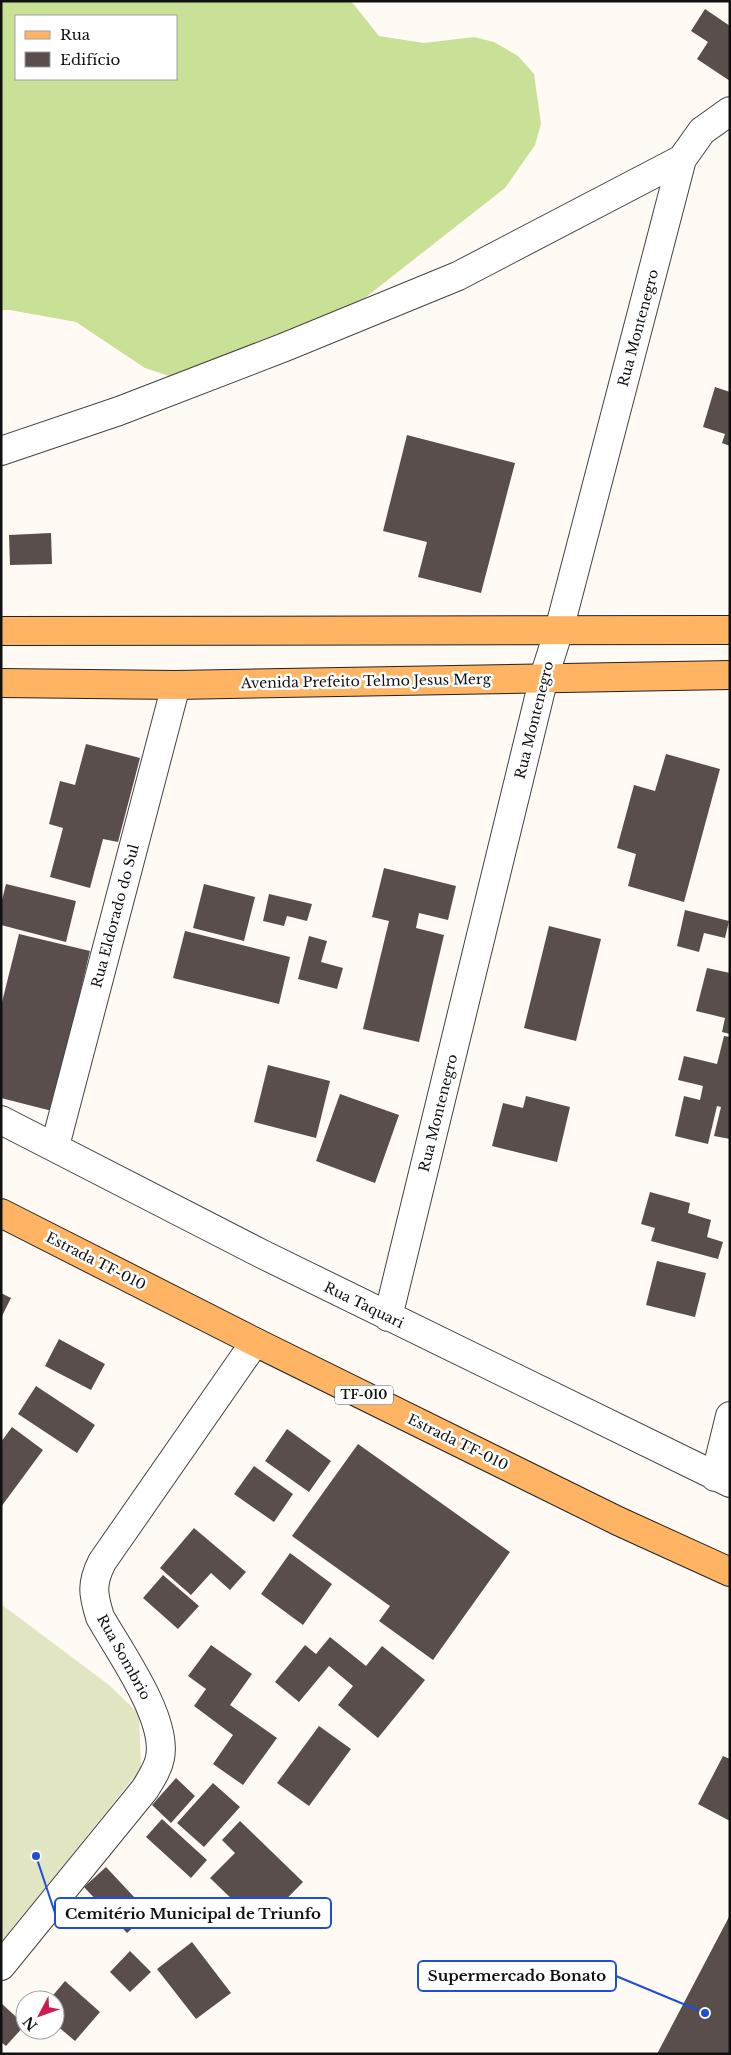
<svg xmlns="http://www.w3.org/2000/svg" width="731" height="2055" font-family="'Libre Baskerville',serif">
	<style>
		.forest { fill: #c9e097; fill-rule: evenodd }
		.cemetery { fill: #e2e5c1 }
		.building { fill: #5a4e4c }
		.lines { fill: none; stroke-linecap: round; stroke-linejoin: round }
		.minor-casing { stroke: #444; stroke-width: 30 }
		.major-casing { stroke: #222; stroke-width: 30 }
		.minor { stroke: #fff; stroke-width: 28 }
		.major { stroke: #ffb464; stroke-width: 28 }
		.labels { text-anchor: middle; stroke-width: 5; stroke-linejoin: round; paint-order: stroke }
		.shield { fill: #fff; stroke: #585858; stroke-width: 1 }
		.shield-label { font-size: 12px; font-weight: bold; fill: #111 }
		.street-label { font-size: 14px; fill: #111; stroke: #fff }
		.leader { fill: none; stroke: #1d4ed8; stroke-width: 2 }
		.callout-dot { fill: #1d4ed8; stroke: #fff; stroke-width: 2 }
		.callout { fill: #fff; stroke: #1d4ed8; stroke-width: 2 }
		.callout-label { font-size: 15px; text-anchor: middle; font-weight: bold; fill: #111 }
	</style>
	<rect width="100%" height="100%" fill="#fffaf4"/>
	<path class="forest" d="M1 1H351L379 36 424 43 474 37 494 42 518 56 534 74 541 124 535 145 505 188 287 359 190 383 145 368 76 322 10 310H1ZM16 16H176V79H16Z"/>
	<path class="cemetery" d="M1 1604 109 1685 139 1714 141 1768 1 1944Z"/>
	<path class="building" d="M705 9 730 26V81L697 59 708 42 691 31Z
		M715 387 730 392V446L722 443 725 434 703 427Z
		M407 435 515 463 481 593 418 577 427 542 383 531Z
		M51 533 52 564 10 565 9 535Z
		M86 744 140 758 118 842 103 839 90 888 50 877 63 828 49 824 60 781 75 785Z
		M666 754 720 769 684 902 628 886 636 854 617 848 634 785 655 791Z
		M384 868 456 886 448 920 419 913 416 928 444 935 419 1042 363 1029 389 921 372 917Z
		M6 884 76 901 66 942 1 925V904Z
		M204 884 255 897 244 941 193 928Z
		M269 894 312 904 307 921 287 916 284 926 263 921Z
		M685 910 729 921 725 938 704 933 699 952 677 946Z
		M549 926 601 939 576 1041 524 1028Z
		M185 931 290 957 279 1004 173 978Z
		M19 934 90 951 52 1111 1 1098V1006Z
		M309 936 327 941 321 962 343 968 337 989 298 979Z
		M707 968 730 973V1034L722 1032 725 1018 696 1011Z
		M724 1036 730 1037V1139L714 1136 721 1107 717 1106 708 1144 675 1136 684 1096 700 1100 703 1086 678 1080 684 1056 717 1064Z
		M268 1065 330 1081 316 1138 254 1122Z
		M340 1094 399 1115 375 1183 316 1161Z
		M526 1096 570 1107 557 1162 492 1146 503 1103 523 1108Z
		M650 1192 690 1203 688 1213 711 1220 707 1237 723 1242 718 1259 651 1241 655 1228 641 1224Z
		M657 1261 706 1273 695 1317 646 1305Z
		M1 1293 11 1298 1 1318Z
		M59 1339 105 1364 91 1390 45 1366Z
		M36 1386 95 1425 77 1453 18 1414Z
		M12 1427 43 1450 1 1507V1442Z
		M287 1429 331 1461 309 1492 265 1461Z
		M358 1444 510 1552 433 1660 379 1621 390 1606 292 1536Z
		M254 1466 293 1494 274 1522 234 1494Z
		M194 1528 246 1572 230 1590 211 1573 191 1595 160 1568Z
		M290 1553 332 1584 303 1625 261 1594Z
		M163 1575 199 1606 178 1629 143 1598Z
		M330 1637 366 1666 382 1646 425 1680 378 1738 338 1705 353 1686 329 1666 299 1702 275 1682 305 1645 316 1654Z
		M211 1645 252 1674 230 1705 277 1738 243 1785 213 1764 233 1735 194 1706 206 1689 188 1676Z
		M319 1726 351 1749 309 1806 277 1783Z
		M723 1756 730 1759V1821L698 1804Z
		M176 1778 195 1796 171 1823 152 1805Z
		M213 1783 240 1807 204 1847 177 1823Z
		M162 1819 207 1860 191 1878 146 1837Z
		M240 1821 303 1882 260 1926 210 1878 235 1853 222 1840Z
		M106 1867 149 1913 127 1933 84 1887Z
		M730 1915V2054H657Z
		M192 1942 231 1993 196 2019 157 1969Z
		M130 1951 151 1972 130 1992 110 1972Z
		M65 1981 100 2012 75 2041 55 2024V2000H49Z
		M1 2003 25 2025 6 2046 1 2042Z"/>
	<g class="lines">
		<g class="minor-casing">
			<path id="minor" d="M1 451 119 411 285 347 458 276 682 159
				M1 1120 262 1254 730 1483
				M55 1146 176 685
				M388 1317 544 677 559 630 682 159 702 131 730 111
				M715 1477 730 1416
				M1 1966 145 1789C151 1779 158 1769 160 1758 168 1718 119 1651 100 1617 93 1594 91 1584 102 1562L255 1342"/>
		</g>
		<g class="major-casing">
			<path id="major" d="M1 631 730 630
				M1 683 176 685 730 675
				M1 1213 255 1342 618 1521 730 1572"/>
		</g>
		<use href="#minor" class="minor"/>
		<use href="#major" class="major"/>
	</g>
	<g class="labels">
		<rect class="shield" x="335" y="1385.5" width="58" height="19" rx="4"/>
		<g class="shield-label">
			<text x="364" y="1399">TF-010</text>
		</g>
		<g class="street-label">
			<text transform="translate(638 328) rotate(-75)" y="5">Rua Montenegro</text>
			<text transform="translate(366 681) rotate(-1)" y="5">Avenida Prefeito Telmo Jesus Merg</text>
			<text transform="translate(534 720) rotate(-76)" y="5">Rua Montenegro</text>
			<text transform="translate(115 916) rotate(-75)" y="5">Rua Eldorado do Sul</text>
			<text transform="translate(438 1113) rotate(-76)" y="5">Rua Montenegro</text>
			<text transform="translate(96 1261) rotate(27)" y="5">Estrada TF-010</text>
			<text transform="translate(364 1305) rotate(26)" y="5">Rua Taquari</text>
			<text transform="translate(458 1442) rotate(26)" y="5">Estrada TF-010</text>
			<text transform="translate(124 1657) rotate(61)" y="5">Rua Sombrio</text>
		</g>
	</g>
	<path class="leader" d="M36 1856L55 1913M705 2013L616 1976"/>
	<g class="callout-dot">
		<circle cx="36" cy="1856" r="5"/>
		<circle cx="705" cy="2013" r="5"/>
	</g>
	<g class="callout">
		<rect x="55" y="1898" width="276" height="30" rx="5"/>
		<rect x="418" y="1961" width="198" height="30" rx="5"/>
	</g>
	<g class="callout-label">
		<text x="193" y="1919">Cemitério Municipal de Triunfo</text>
		<text x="517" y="1981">Supermercado Bonato</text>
	</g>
	<rect width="731" height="2055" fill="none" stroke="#111111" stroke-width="5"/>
	<rect x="15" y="15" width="162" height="65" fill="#ffffff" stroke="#a0a0a0"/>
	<rect x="25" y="31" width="25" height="8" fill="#ffb464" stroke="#a0a0a0"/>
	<text x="60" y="40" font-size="15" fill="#111111">Rua</text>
	<rect x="25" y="52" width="25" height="15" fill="#5a4e4c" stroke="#a0a0a0"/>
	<text x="60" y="65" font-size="15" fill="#111111">Edifício</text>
	<g transform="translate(40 2015) rotate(229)"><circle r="24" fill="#ffffff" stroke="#a0a0a0"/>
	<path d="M0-4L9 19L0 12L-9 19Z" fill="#cf1b4e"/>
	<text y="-8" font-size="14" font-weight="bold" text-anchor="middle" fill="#111111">N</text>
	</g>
</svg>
